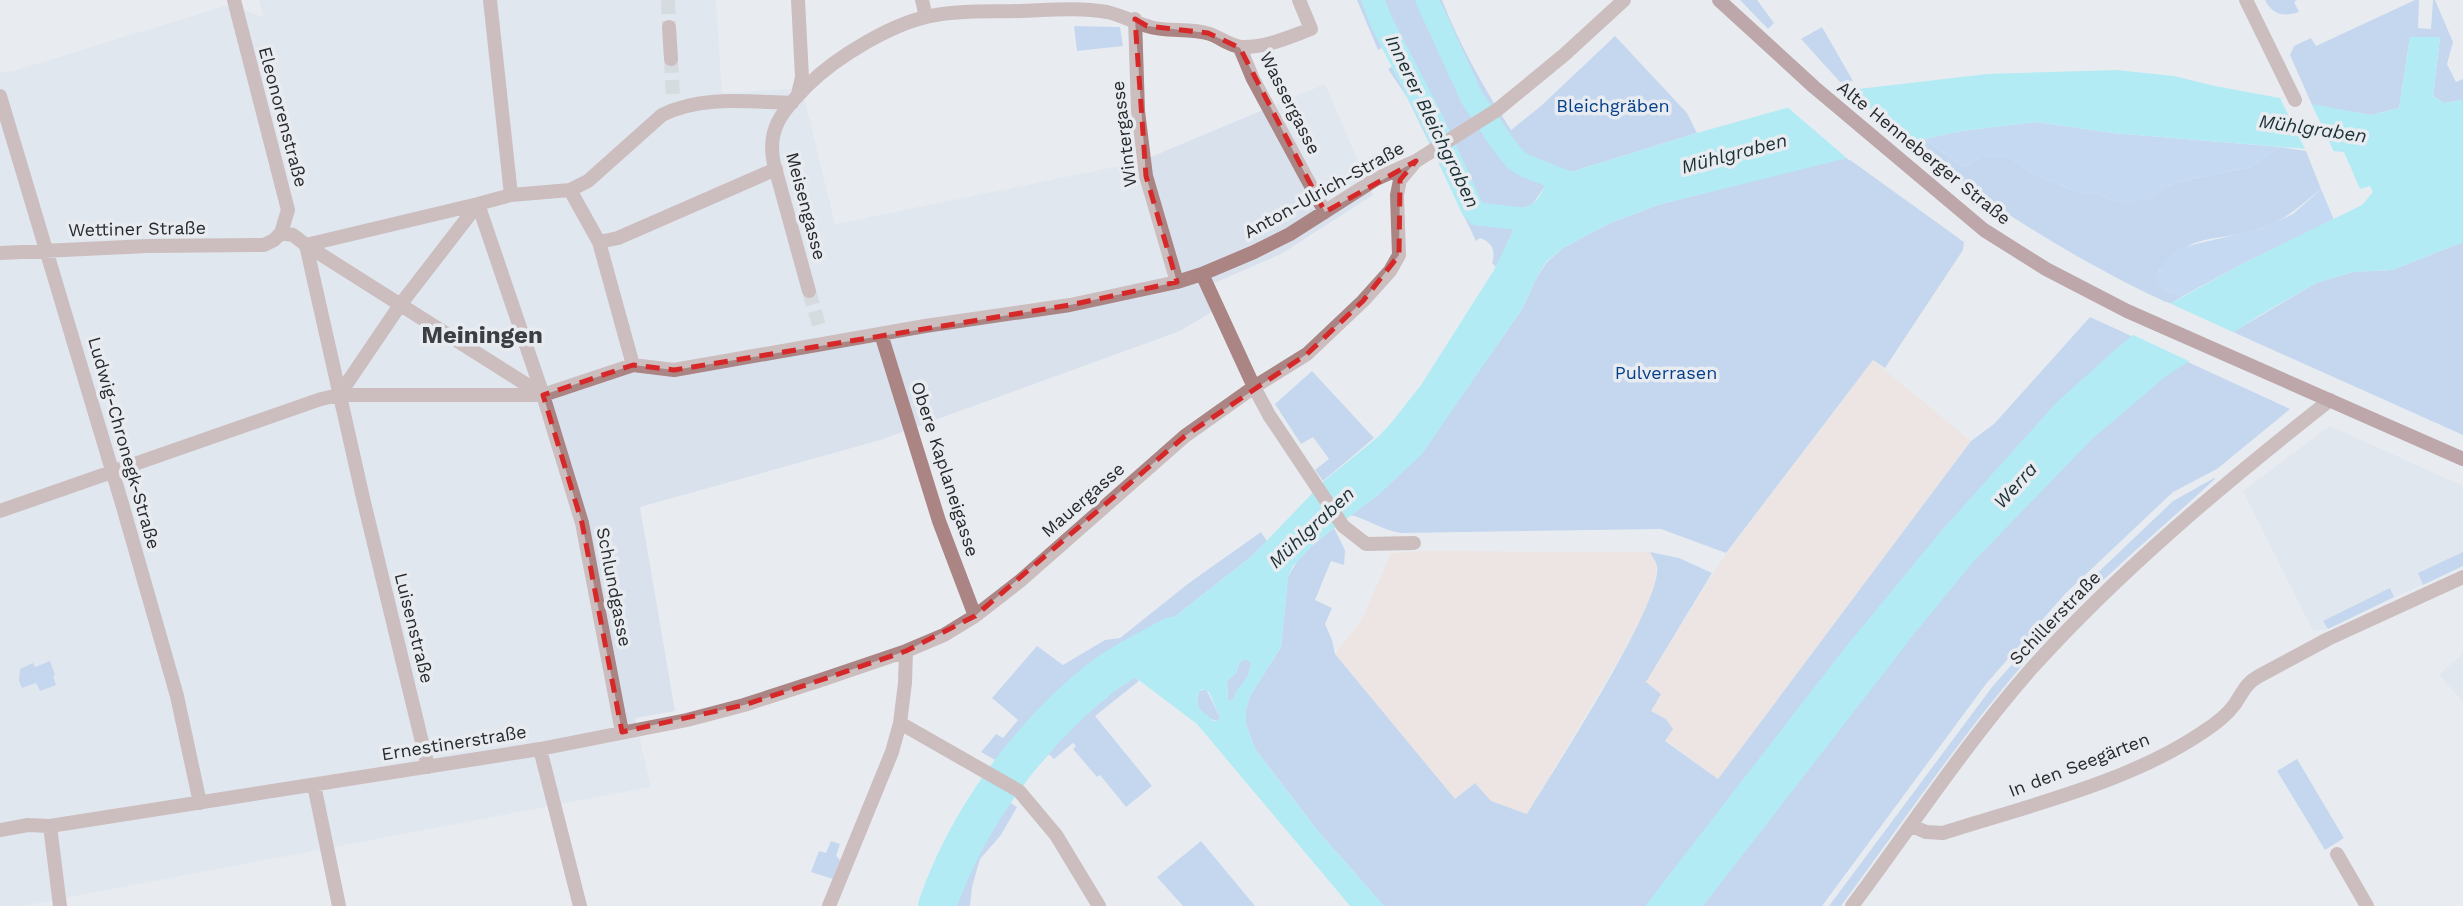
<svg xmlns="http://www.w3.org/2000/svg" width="2463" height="906" font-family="'Work Sans',sans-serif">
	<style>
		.built { fill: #d9e1ed }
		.education { fill: #f4dcd2 }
		.green { fill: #9bbced }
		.forest { fill: #9bc0f5 }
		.water { fill: #73e9f8; fill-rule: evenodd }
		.pier { fill: #e8ecf1 }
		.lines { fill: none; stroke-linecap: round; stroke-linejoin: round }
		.canal { stroke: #73e9f8; stroke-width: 23 }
		.river { stroke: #73e9f8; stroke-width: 38 }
		.street-tunnel { stroke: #c2c5c9; stroke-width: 14; stroke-dasharray: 14 7; stroke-linecap: butt }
		.street { stroke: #ab8484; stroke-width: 14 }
		.secondary { stroke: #895254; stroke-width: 14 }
		.marked { fill: none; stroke: #d62828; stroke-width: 5; stroke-dasharray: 14 9; stroke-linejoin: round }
		.labels { text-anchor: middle; stroke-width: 7; stroke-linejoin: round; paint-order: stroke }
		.street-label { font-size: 18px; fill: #28292b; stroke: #e8ecf1 }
		.park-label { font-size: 18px; fill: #043f8b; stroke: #e8ecf1 }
		.water-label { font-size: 19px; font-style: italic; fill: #1c3134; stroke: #e8ecf1 }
		.district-label { font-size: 24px; font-weight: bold; fill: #3b3e42; stroke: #e8ecf1 }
	</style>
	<rect width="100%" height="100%" fill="#e8ecf1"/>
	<path class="built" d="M259 0H716L722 93 802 88 835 224 1139 162 1325 84 1373 195 1281 254 1212 284 1220 307 1180 331 880 440 640 507 675 711 635 718 651 787 23 906H0V72L13 71 228 5 263 17Z
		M2330 426 2463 486V565L2328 629 2313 631 2243 491Z
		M2463 653V702L2439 675Z"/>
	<path class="education" d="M1873 360 1971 441 1718 779 1665 740 1666 719 1651 711 1646 682 1720 562Z
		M1421 551 1650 552 1657 566 1654 586 1645 611 1618 661 1527 814 1491 801 1455 800 1335 654 1362 619 1391 553Z"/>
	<path class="green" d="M1357 0H1442C1460 46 1484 88 1511 130L1541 106 1615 36 1687 113 1697 133 1561 175 1553 174 1532 205 1515 211 1513 231 1496 267 1492 263C1496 251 1492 242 1480 238L1476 241 1407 97 1388 69 1398 63 1388 45 1378 50Z
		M1740 0H1757L1774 23 1768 29Z
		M2265 0H2297L2294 2 2299 12C2285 17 2272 15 2265 0Z
		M2415 0H2419L2418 28 2431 29 2433 0H2435L2453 42 2447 64 2456 82 2463 79V100L2444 103 2433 96 2440 37H2410L2399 108 2371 115 2312 105 2290 55 2294 46 2311 38 2316 46Z
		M1074 26 1120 27 1123 46 1077 51Z
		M1822 27 1853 81 1840 82 1801 39Z
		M1924 139 1964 167 1979 158H2010L2031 173 2082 194 2096 193 2113 201 2148 199 2165 187 2186 180 2251 167 2280 147 2306 151 2321 189C2299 206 2289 218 2262 228 2221 243 2189 230 2159 271L2163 290 2183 296 2170 304C2096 270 2024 227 1958 180 1942 168 1927 154 1912 142Z
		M1846 157 1964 242 1963 250 1885 368 1873 360 1726 553 1661 529 1401 533C1382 530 1369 520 1351 515L1378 495 1421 454 1522 309 1537 277 1547 262 1563 248 1610 223 1658 205Z
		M2463 242V435L2233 332 2316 283 2353 272 2392 270Z
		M2090 317 2290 409 2217 469 2173 492 2065 594 1986 684 1822 906H1384L1317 830 1255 749 1246 724V710L1250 696 1281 647 1288 577 1300 556 1334 528 1345 550 1344 565 1331 561 1315 600 1332 608 1325 624 1332 640 1335 654 1455 799 1475 783 1491 801 1527 814C1551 774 1663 603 1657 566 1656 562 1652 556 1650 552L1679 558 1712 573 1646 682 1661 694 1651 711 1666 719 1673 729 1665 741 1718 779 1971 441 1994 424Z
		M1312 371 1374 438 1323 481 1315 470 1329 459 1313 437 1301 444 1275 404Z
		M2214 478 2215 479C2162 528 2105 575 2055 628 1976 714 1910 812 1841 906H1829L1992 687 2068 601 2173 501Z
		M1261 532 1267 541 1252 556 1164 625 1142 641 1118 654 1056 706 1006 766 981 752 996 734 1003 738 1018 720 992 698 1037 646 1063 665 1105 640 1120 638 1189 583Z
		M2463 552V566L2423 585 2418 573Z
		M2390 588 2394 597 2328 629 2323 621Z
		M1246 659 1251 663C1248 684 1238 684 1234 699L1228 701 1227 681 1236 673 1240 662Z
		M50 661 55 675 53 676 56 685 40 691 36 683 22 688 19 681 20 669 33 663 35 667Z
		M1132 675 1139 681 1095 716 1152 786 1126 807 1100 775 1097 777 1073 749 1076 746 1073 743 1054 759 1049 754 1025 781 1016 773 1040 746 1056 723Z
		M1206 689 1220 717 1218 721C1204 718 1191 705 1200 691Z
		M2297 759 2344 838 2325 850 2277 771Z
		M998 795 1017 807 1001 835 980 859 972 887 970 906H945L954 871Z
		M831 841 840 844 836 856 840 860 833 879 811 872 819 851 826 853Z
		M1201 841 1255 906H1183L1157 877Z"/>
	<path class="forest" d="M2037 122 2113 133 2280 147 2251 167 2186 180 2165 187 2148 199 2130 204 2113 201 2096 193 2082 194 2031 173 2010 158H1979L1964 167 1924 139 1962 131Z
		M2321 189 2334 220 2244 263 2183 296 2163 290 2155 279 2166 260 2179 248 2260 229 2293 214Z"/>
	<path class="water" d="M2410 37H2440L2433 96 2444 103 2463 100V242L2392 270 2353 272 2316 283 2260 315 2165 377 2092 439 1973 562 1914 634 1703 906H1645L1844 649 1942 530 2056 403 2116 349 2170 304 2244 263 2362 205 2373 192 2370 186 2360 189 2344 152 2113 133 2037 122 1962 131 1924 139 1658 205 1610 223 1563 248 1546 262 1537 277 1522 309 1422 454 1378 495 1315 543 1293 566 1288 577 1281 647 1250 696 1246 710V724L1255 749 1317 830 1384 906H1350L1197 724 1132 675 1118 654 1142 641 1164 625 1252 556 1324 481 1379 436 1391 423 1421 385 1494 270 1513 231 1511 218C1516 210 1522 210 1530 205 1540 200 1545 186 1548 176L1561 175 1697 133 1850 90 1987 74 2117 70 2174 76 2215 86 2371 115 2399 108ZM1246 659 1251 663C1248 684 1238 683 1234 699L1228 701 1227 681 1236 673 1240 662ZM1202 689 1209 692 1220 717 1218 721H1214L1199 709 1197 696Z"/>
	<path class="pier" d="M1844 88 1916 145 1849 160 1785 105Z
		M2280 98 2311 103 2335 154 2306 151Z
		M2167 302 2237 334 2193 363 2129 333Z"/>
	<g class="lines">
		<path class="canal" d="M1373 0 1381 21 1433 122 1472 208 1478 214 1542 221
			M1427 0 1472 98 1503 144 1516 160 1526 166 1576 186"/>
		<path class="river" d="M937 906C967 819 1030 733 1102 677 1123 661 1149 649 1172 636"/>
		<path class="street-tunnel" d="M668 0 669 27
			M671 59 673 97
			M809 291 820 329"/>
		<path class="street" d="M922 0 926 17
			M2246 0 2295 100
			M1135 19 1138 111 1146 176 1177 282
			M669 27 671 59
			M1240 48 1253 79 1325 212
			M798 94 802 77 798 0
			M0 96 123 507 177 696 200 803
			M570 190 588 181 662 115C702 95 749 102 792 103
			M511 195 570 190 599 242 633 365
			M281 233 293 235 306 245 363 498 428 767
			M599 242 618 238 776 169
			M306 245 478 204 400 305 339 395
			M306 245 543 395
			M0 253 148 246 264 245 274 240 281 233 288 210 234 0
			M1202 274 1254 387 1269 415 1343 526 1366 544 1414 543
			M809 291 774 164C766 128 783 111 807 86 836 57 895 21 936 15 964 10 993 12 1021 11 1049 10 1079 7 1107 12 1121 15 1133 22 1147 26 1166 33 1190 27 1210 34 1221 38 1233 48 1244 47 1268 47 1289 37 1311 29L1299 0
			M881 334 939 521 975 616
			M0 511 321 399 339 395H543L478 204 511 195 490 0
			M900 723 1019 791 1056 835 1099 906
			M622 732 582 523 543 395 633 365 674 370 925 326 1070 305 1177 282 1202 274 1254 252 1290 234 1376 179 1416 161 1497 110 1564 55 1624 0
			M540 749 580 906
			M314 785 339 906
			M50 826 60 906
			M1912 826 1926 832 1943 833C2027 806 2130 782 2203 732 2214 725 2227 715 2235 704 2243 692 2246 683 2259 676L2328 639 2463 577
			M0 830 28 825 50 826 540 749 687 720 744 705 821 680 906 651 944 635 975 616 1020 581 1185 436 1254 387 1307 354 1363 301 1390 271 1399 255 1397 195 1400 180 1416 161
			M2337 854 2367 906
			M829 906 892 752 900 723 905 683 906 651
			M1852 906C1911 827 1966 743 2031 669 2121 569 2225 483 2330 400"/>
		<path class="secondary" d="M1719 0 1814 87 1984 230 2046 269 2127 311 2463 459"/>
	</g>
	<path d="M0 0H2463V906H0ZM1135 19 1147 26 1208 33 1240 48 1325 212 1416 161 1400 180 1399 255 1363 301 1307 354 1185 436 975 616 906 651 821 680 744 705 622 732 582 523 543 395 633 365 674 370 1070 305 1177 282 1146 176Z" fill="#e8ecf1" fill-opacity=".55" fill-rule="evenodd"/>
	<path class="marked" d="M1135 19 1147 26 1208 33 1240 48 1325 212 1416 161 1400 180 1399 255 1363 301 1307 354 1185 436 975 616 906 651 821 680 744 705 622 732 582 523 543 395 633 365 674 370 1070 305 1177 282 1146 176Z"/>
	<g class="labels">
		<g class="street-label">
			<text transform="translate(1290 103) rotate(63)" y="6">Wassergasse</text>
			<text transform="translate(283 117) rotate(75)" y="6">Eleonorenstraße</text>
			<text transform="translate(1124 134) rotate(-97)" y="6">Wintergasse</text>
			<text transform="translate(1924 153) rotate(39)" y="6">Alte Henneberger Straße</text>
			<text transform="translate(1324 190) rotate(-29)" y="6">Anton-Ulrich-Straße</text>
			<text transform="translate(806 206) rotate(75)" y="6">Meisengasse</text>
			<text transform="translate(137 229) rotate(-1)" y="6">Wettiner Straße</text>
			<text transform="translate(124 443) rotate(74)" y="6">Ludwig-Chronegk-Straße</text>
			<text transform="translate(945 469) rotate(72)" y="6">Obere Kaplaneigasse</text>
			<text transform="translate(1083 500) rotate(-41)" y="6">Mauergasse</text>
			<text transform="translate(614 587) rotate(79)" y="6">Schlundgasse</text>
			<text transform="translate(2055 618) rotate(-46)" y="6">Schillerstraße</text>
			<text transform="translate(414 628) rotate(76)" y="6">Luisenstraße</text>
			<text transform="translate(454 743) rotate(-9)" y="6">Ernestinerstraße</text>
			<text transform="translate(2079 765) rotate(-21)" y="6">In den Seegärten</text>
		</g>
		<g class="park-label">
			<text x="1613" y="112">Bleichgräben</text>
			<text x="1666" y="379">Pulverrasen</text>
		</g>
		<g class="water-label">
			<text transform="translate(1433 121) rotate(64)" y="7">Innerer Bleichgraben</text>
			<text transform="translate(2313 128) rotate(8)" y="7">Mühlgraben</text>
			<text transform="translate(1734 153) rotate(-15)" y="7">Mühlgraben</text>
			<text transform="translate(2015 485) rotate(-48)" y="7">Werra</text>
			<text transform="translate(1311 527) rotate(-43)" y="7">Mühlgraben</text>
		</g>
		<g class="district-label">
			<text x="482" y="343">Meiningen</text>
		</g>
	</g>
</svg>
